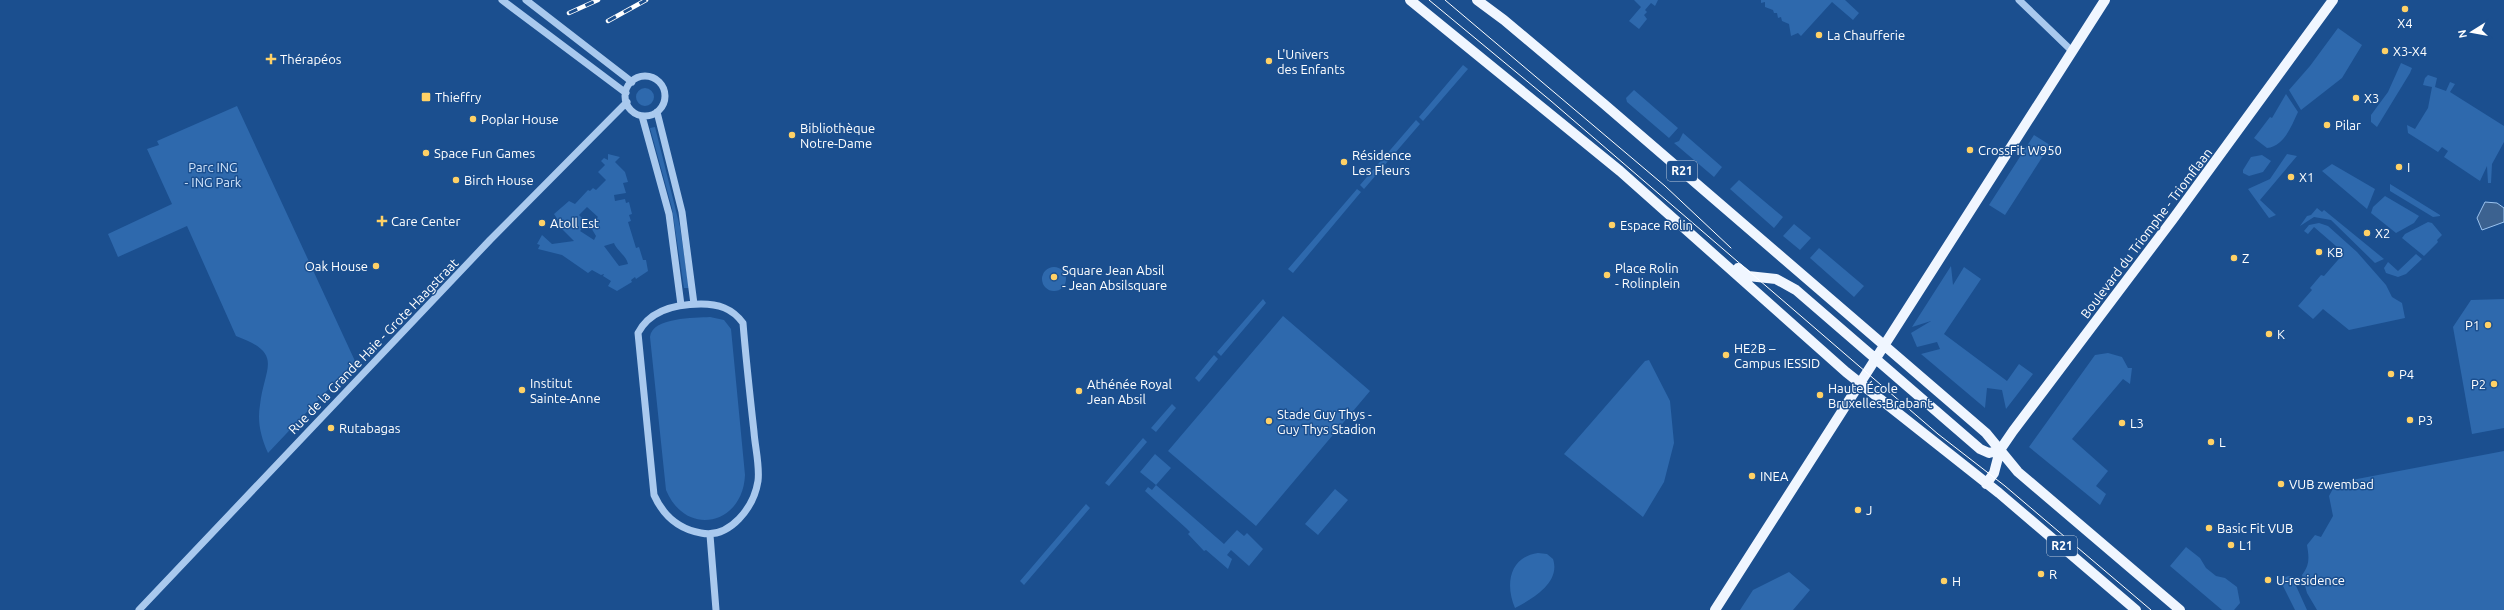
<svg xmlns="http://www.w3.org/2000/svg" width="2504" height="610" font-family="Ubuntu,sans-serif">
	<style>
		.green { fill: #2e69ad; fill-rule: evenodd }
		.water { fill: #3c6290; stroke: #9cc4f0 }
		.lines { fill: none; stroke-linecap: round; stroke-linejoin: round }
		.minor { stroke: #a9c9ee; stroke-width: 7 }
		.major { stroke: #f0f6ff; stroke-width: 10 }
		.tram { stroke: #fff; stroke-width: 1 }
		.rail-casing { stroke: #fff; stroke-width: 4.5 }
		.rail { stroke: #1b4f8f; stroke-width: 3; stroke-dasharray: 9; stroke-linecap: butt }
		.poi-dot { fill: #ffd166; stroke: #1b4f8f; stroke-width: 1.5 }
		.labels { text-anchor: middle; stroke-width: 3; stroke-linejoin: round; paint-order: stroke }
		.shield { fill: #1b4f8f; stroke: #bbcadd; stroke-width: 1 }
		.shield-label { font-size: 12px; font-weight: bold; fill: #fff }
		.poi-label { font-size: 13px; fill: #fff; stroke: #1b4f8f; text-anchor: start }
		.park-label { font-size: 13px; fill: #cfe3fa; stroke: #1b4f8f }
		.street-label { font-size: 13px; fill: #fff; stroke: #1b4f8f }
	</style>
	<rect width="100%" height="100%" fill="#1b4f8f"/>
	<path class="green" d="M1634 0H1658L1655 6 1651 3 1645 10 1647 12 1644 15 1647 19 1639 29 1629 21 1641 7Z
		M1761 0H1845L1859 13 1853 20 1832 2 1801 36 1798 33 1791 36 1789 24 1782 21 1781 17 1778 18 1777 13H1774L1773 10 1765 7V2L1761 3Z
		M2338 28 2362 45 2342 78 2301 110 2289 90 2310 66Z
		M2401 63 2412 68 2410 73 2377 127 2371 122V115L2388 92Z
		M1463 65 1468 69 1423 121 1419 117Z
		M2428 75 2437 78 2435 87 2446 91 2450 82 2455 84 2450 92 2504 126V142L2492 164 2491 183H2488L2487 166 2480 181 2444 157 2448 151 2442 147 2438 152 2408 133 2407 125 2415 129 2428 108 2432 87 2423 85 2425 78Z
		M636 97a9 9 0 1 1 18 0a9 9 0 1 1-18 0Z
		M1634 90 1678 128 1669 138 1627 102 1626 98Z
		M2286 94 2298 112C2291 127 2284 146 2267 148L2254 138 2270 117 2272 118Z
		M237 106 355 361 268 453C261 437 257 422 260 405 264 367 285 354 236 336L187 226 118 257 108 234 172 204 147 149 159 145 157 141Z
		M1416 120 1420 124 1364 189 1360 185Z
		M655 127 680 227 689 288H684L672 208 650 128Z
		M1683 133 1722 167 1714 177 1674 143 1679 141Z
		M2034 135 2050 145 2005 215 1989 205Z
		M608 154 620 157 615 162 625 172 628 182 623 183 626 193 614 195 615 201 625 199 626 203 629 202 632 214 629 215 631 221 628 222 636 248 639 247 643 260H646L648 271 636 279 635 277 631 280 632 282 617 291 608 286 611 281 603 276 604 274 601 275 592 270 588 273 562 255 538 249 540 245 537 244 542 235 552 244 574 241 556 223 558 220 554 214 569 201 575 204 588 190 590 191 593 188 596 190 606 180 598 172 605 165 601 161 604 158 608 160ZM587 207 598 217 590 226 596 236 594 240 580 231 587 223 579 215ZM614 243C617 251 626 255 628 264L619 266 604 246Z
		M2287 154 2297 156 2260 200 2276 215 2269 218 2248 189 2270 179Z
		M2262 155 2271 161 2263 172 2249 176 2243 173V170L2251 157Z
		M2332 164 2375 189 2367 209 2322 171Z
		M1739 180 1783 217 1774 228 1730 189Z
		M2390 184 2440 215V216L2433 217 2390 191Z
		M1357 189 1361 192 1293 273 1288 269Z
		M2385 196 2419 216 2414 223 2396 233 2371 213 2373 207Z
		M2317 208 2322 212 2324 210 2384 259 2375 263 2331 220 2314 217 2300 226 2307 216 2311 215Z
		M2428 222 2432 223 2442 235 2437 240 2438 242 2424 256 2402 238 2405 234Z
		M2319 223 2328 226 2357 252 2386 285 2392 297 2402 303 2405 318 2349 330 2323 309 2313 319 2298 306 2312 290 2310 288 2321 275 2324 276 2344 253 2314 227 2308 234 2304 231 2309 225Z
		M1794 224 1811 238 1800 250 1783 236Z
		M1819 248 1864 286 1854 297 1810 258Z
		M2416 254 2422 259 2406 274 2398 277 2386 273 2384 268 2388 262 2398 271Z
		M1951 266 1953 285 1964 267 1981 279 1944 334 2007 381 2019 364 2033 374 2006 409 2002 390 1987 388 1985 408 1921 354 1940 349 1937 342 1917 347 1911 333 1931 321 1912 327Z
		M1042 279a12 12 0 1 1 24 0a12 12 0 1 1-24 0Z
		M1263 299 1266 303 1221 356 1217 352Z
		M2504 299V428L2472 434 2453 327 2471 300Z
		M1283 316 1370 391 1256 526 1168 451Z
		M710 317 724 320 731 329 745 475C743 525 686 538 666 490L650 337C652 317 695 318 710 317Z
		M2108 353 2122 357 2128 368H2132L2130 384 2123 379 2072 439 2108 471 2096 486 2106 494 2100 505 2029 447 2095 355Z
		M1214 355 1218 359 1199 382 1195 378Z
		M1649 360 1670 401 1674 443 1664 482 1643 517 1564 454 1645 361Z
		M1172 404 1176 408 1156 432 1151 428Z
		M1143 438 1147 442 1109 486 1105 483Z
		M2504 451V610H2317L2307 593 2302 575C2310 565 2309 557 2307 545L2315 535 2321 537 2333 516 2329 496 2336 483Z
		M1155 454 1171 468 1156 485 1224 544 1237 530 1244 536 1247 533 1263 549 1249 566 1231 550 1227 555 1232 559 1228 569 1206 550 1204 551 1188 534 1190 532 1186 528 1145 491 1148 487 1152 490 1156 485 1140 472Z
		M1335 489 1348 500 1318 535 1305 524Z
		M1086 504 1090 508 1024 585 1020 581Z
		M2186 547 2200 558 2206 568 2216 576 2225 578 2237 587 2240 603 2234 610H2222L2170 566Z
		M1538 553 1547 554 1553 559C1561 583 1532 599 1515 608 1505 585 1509 557 1538 553Z
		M1789 572 1810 590 1793 610H1740L1753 590Z
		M2288 576 2292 577 2307 610H2295L2280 580Z"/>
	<path class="water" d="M2485 202 2497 203 2504 208V222L2482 230 2477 218Z"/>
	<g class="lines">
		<path class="minor" d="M502 0 626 93
			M526 0 632 82
			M2019 0 2072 51
			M625 96a20 20 0 1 1 40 0a20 20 0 1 1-40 0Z
			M657 112 682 212 694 304
			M642 116 669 214 681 305
			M701 304C718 304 732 308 743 323 746 360 750 396 754 432 755 447 760 466 758 481 754 507 730 539 701 533 678 529 663 515 654 495L638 333C650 310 676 304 701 304Z
			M710 535 716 610
			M139 610 490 240 627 102"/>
		<path class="major" d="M1410 0 1620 171 1846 372 1999 493 2136 610
			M1477 0 1504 20 1604 104 1986 433 2018 472 2180 610
			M1738 268 1748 276 1776 279 1796 290 1980 449 1989 453 2000 450
			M1986 484 1994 473 2000 450 2013 431 2173 219 2333 0
			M1715 610 2105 0"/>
		<path class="tram" d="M1429 0 1551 101 1938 434 2005 486 2151 610
			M1445 0 1665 186 1731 248"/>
		<g class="rail-casing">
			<path id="rail" d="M569 13 598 0
				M608 21 646 0"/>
		</g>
		<use href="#rail" class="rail"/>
	</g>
	<g class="poi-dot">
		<circle cx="2405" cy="9" r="4"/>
		<circle cx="1819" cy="35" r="4"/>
		<circle cx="2385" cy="51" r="4"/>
		<path d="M269 53h4v4h4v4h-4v4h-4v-4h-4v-4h4z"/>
		<circle cx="1269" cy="61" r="4"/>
		<rect x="421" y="92" width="10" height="10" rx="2"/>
		<circle cx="2356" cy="98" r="4"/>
		<circle cx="473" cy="119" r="4"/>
		<circle cx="2327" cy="125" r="4"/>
		<circle cx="792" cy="135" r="4"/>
		<circle cx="1970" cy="150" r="4"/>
		<circle cx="426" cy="153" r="4"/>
		<circle cx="1344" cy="162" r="4"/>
		<circle cx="2399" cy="167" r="4"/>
		<circle cx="2291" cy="177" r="4"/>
		<circle cx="456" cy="180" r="4"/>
		<path d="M380 215h4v4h4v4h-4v4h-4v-4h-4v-4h4z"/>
		<circle cx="542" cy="223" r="4"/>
		<circle cx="1612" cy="225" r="4"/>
		<circle cx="2367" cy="233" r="4"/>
		<circle cx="2319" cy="252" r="4"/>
		<circle cx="2234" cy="258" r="4"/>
		<circle cx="376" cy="266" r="4"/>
		<circle cx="1607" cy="275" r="4"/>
		<circle cx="1054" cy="277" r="4"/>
		<circle cx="2488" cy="325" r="4"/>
		<circle cx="2269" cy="334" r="4"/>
		<circle cx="1726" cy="355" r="4"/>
		<circle cx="2391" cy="374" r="4"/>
		<circle cx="2494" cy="384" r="4"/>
		<circle cx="522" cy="390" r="4"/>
		<circle cx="1079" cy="391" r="4"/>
		<circle cx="1820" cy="395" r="4"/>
		<circle cx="2410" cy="420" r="4"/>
		<circle cx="1269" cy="421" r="4"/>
		<circle cx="2122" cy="423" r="4"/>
		<circle cx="331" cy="428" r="4"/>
		<circle cx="2211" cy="442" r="4"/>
		<circle cx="1752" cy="476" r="4"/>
		<circle cx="2281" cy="484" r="4"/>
		<circle cx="1858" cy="510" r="4"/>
		<circle cx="2209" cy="528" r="4"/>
		<circle cx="2231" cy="545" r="4"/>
		<circle cx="2041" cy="574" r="4"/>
		<circle cx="2268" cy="580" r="4"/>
		<circle cx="1944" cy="581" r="4"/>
	</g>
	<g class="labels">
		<g class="shield">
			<rect x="1667" y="161" width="30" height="20" rx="3"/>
			<rect x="2047" y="536" width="30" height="20" rx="3"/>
		</g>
		<g class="shield-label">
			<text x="1682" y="175">R21</text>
			<text x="2062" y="550">R21</text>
		</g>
		<g class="poi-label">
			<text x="2405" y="28" text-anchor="middle">X4</text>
			<text x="1827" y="40">La Chaufferie</text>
			<text x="2393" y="56">X3-X4</text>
			<text x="1277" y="59">L'Univers<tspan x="1277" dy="15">des Enfants</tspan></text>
			<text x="280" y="64">Thérapéos</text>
			<text x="435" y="102">Thieffry</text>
			<text x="2364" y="103">X3</text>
			<text x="481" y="124">Poplar House</text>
			<text x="2335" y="130">Pilar</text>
			<text x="800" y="133">Bibliothèque<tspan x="800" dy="15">Notre-Dame</tspan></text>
			<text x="1978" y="155">CrossFit W950</text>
			<text x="434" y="158">Space Fun Games</text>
			<text x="1352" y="160">Résidence<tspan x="1352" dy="15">Les Fleurs</tspan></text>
			<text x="2407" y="172">I</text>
			<text x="2299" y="182">X1</text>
			<text x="464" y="185">Birch House</text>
			<text x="391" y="226">Care Center</text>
			<text x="550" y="228">Atoll Est</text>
			<text x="1620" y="230">Espace Rolin</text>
			<text x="2375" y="238">X2</text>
			<text x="2327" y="257">KB</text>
			<text x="2242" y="263">Z</text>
			<text x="368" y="271" text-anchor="end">Oak House</text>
			<text x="1615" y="273">Place Rolin<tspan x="1615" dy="15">- Rolinplein</tspan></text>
			<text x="1062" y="275">Square Jean Absil<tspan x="1062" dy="15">- Jean Absilsquare</tspan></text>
			<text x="2480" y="330" text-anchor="end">P1</text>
			<text x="2277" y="339">K</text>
			<text x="1734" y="353">HE2B –<tspan x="1734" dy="15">Campus IESSID</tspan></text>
			<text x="2399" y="379">P4</text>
			<text x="530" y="388">Institut<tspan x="530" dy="15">Sainte-Anne</tspan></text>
			<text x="1087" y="389">Athénée Royal<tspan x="1087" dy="15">Jean Absil</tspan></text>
			<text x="2486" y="389" text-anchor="end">P2</text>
			<text x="1828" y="393">Haute École<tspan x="1828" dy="15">Bruxelles-Brabant</tspan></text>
			<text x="1277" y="419">Stade Guy Thys -<tspan x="1277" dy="15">Guy Thys Stadion</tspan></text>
			<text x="2418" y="425">P3</text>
			<text x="2130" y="428">L3</text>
			<text x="339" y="433">Rutabagas</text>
			<text x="2219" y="447">L</text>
			<text x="1760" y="481">INEA</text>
			<text x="2289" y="489">VUB zwembad</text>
			<text x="1866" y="515">J</text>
			<text x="2217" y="533">Basic Fit VUB</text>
			<text x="2239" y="550">L1</text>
			<text x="2049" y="579">R</text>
			<text x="2276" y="585">U-residence</text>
			<text x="1952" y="586">H</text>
		</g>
		<g class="park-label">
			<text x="213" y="172">Parc ING<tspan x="213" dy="15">- ING Park</tspan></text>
		</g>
		<g class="street-label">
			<text transform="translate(2146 233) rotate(-53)" y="5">Boulevard du Triomphe - Triomflaan</text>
			<text transform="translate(373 346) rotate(-46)" y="5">Rue de la Grande Haie - Grote Haagstraat</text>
		</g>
	</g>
	<g transform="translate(2472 32) rotate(259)" stroke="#1b4f8f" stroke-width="3" paint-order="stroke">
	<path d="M0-3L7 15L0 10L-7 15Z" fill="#ffffff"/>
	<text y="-6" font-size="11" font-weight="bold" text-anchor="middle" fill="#ffffff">N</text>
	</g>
</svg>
